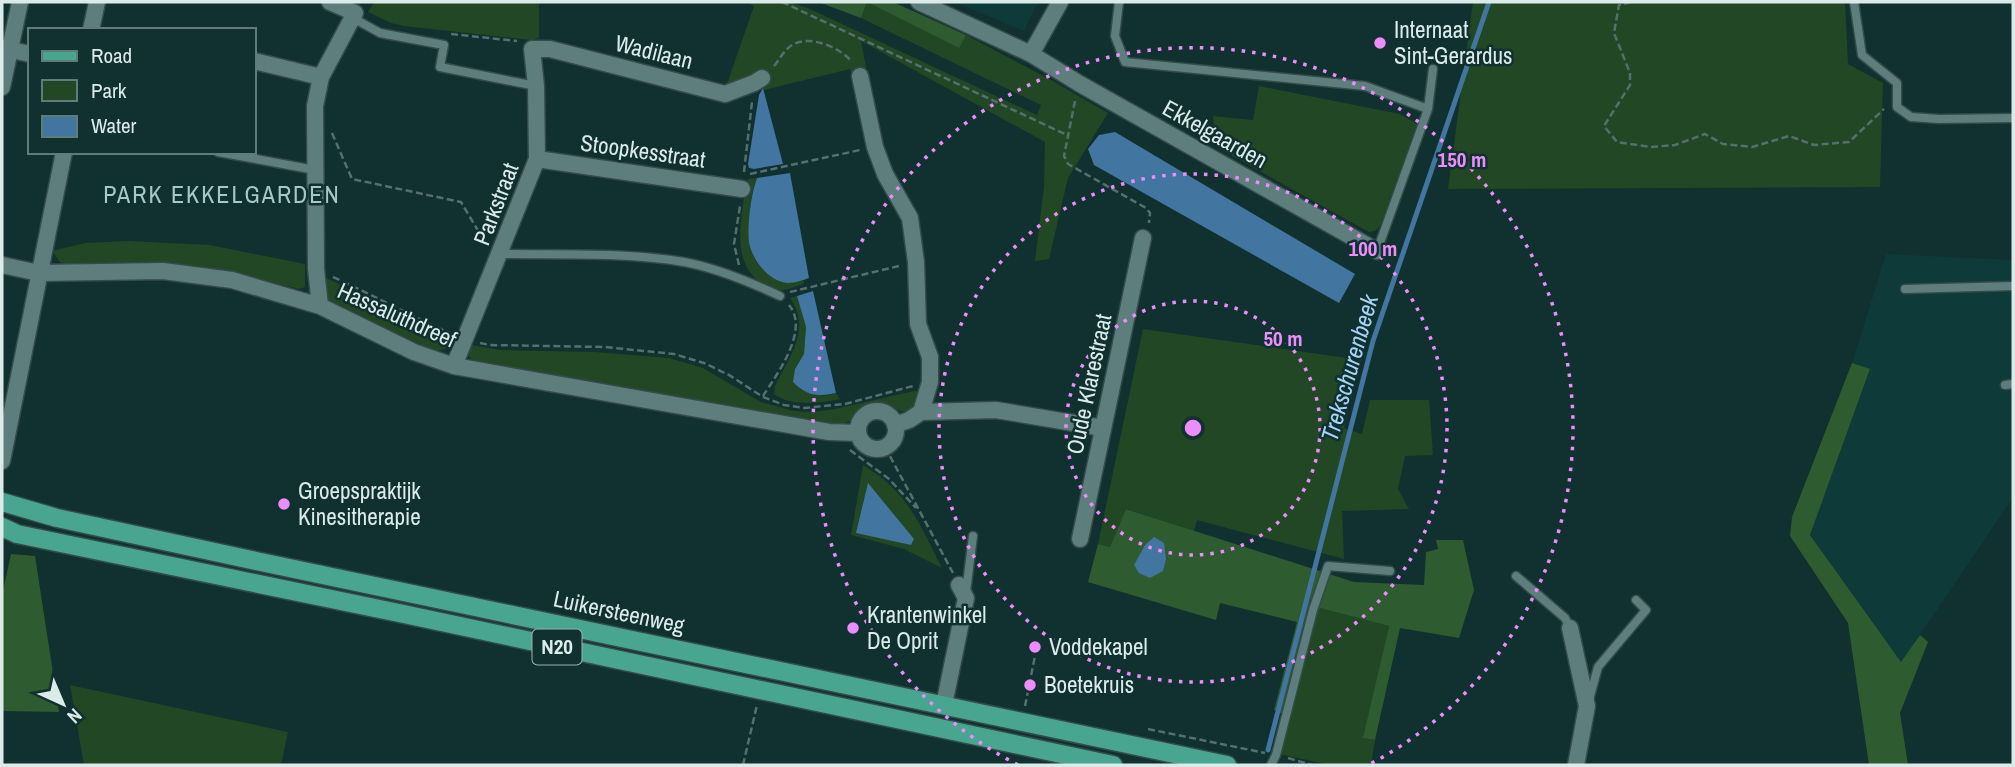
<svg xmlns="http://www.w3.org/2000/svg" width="2015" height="767" font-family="'Archivo Narrow',sans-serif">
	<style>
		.built { fill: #0e3a3a }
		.green { fill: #224724 }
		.forest { fill: #2e5b30 }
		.water { fill: #42759f }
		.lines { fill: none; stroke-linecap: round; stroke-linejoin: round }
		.stream { stroke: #42759f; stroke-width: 5 }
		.lane-casing { stroke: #344b4a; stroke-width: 11 }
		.street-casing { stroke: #344b4a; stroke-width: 19 }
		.primary-casing { stroke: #344b4a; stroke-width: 21 }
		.path { stroke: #556f6f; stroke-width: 2.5; stroke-dasharray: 7 3.5; stroke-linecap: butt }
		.lane { stroke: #5e7e7e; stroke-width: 8 }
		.street { stroke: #5e7e7e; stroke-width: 16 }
		.primary { stroke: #48a58f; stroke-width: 18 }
		.ring { fill: none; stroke: #eb8dfc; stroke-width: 3.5; stroke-dasharray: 3.5 7 }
		.poi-dot { fill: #eb8dfc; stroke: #113030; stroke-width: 2.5 }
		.labels { text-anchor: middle; stroke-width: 5; stroke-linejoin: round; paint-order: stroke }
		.shield { fill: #113030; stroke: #9eb3b2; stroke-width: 2 }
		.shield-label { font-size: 21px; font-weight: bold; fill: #daebea }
		.poi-label { font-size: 23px; fill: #daebea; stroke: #113030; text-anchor: start }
		.street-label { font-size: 23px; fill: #daebea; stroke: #113030 }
		.neighbourhood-label { font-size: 24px; letter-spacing: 2px; fill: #a6c8c8; stroke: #113030 }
		.water-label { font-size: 24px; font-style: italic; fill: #a8d3f9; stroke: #113030 }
		.centre { fill: #eb8dfc; stroke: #113030; stroke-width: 3.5 }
		.ring-label { font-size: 21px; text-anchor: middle; font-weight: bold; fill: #eb8dfc; stroke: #113030; stroke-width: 5; stroke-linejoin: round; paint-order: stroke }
	</style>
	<rect width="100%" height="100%" fill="#113030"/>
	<path class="built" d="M954 2H1038L1024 31Z
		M1886 254 2013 260 2012 499 1901 663 1810 535 1870 370 1852 363Z"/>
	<path class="green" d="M374 2H539V38L531 40 404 26 391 23 368 12Z
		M747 2H790L810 9 1037 115 1041 105 861 18 867 2 958 47 966 35 1051 80 1108 113 1068 178 1049 259 1035 261 1044 186 1045 142 861 41 867 72 852 77 850 69 764 90 761 89 755 74 727 84 754 6Z
		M1473 2H1845L1848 64 1883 83 1880 187 1448 189Z
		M1259 86 1400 114 1417 124 1380 226 1375 231 1369 232 1216 147 1213 116 1253 120Z
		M757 178C749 198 744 247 759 265 766 272 779 278 787 283L803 280 804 284C796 286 786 291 778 290 773 289 767 286 763 284 729 264 742 216 746 184L748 179Z
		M129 241 210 245 305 264V287L299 289 247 276 163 263 72 266 60 262 52 251 85 243Z
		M320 275 454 339 446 349 435 351 327 301 323 296Z
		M797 296 806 327 804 354 795 369 822 396 836 393 840 399C821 403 790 407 774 394L775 386C789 358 812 328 790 298Z
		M1143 329 1361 360 1344 428 1362 434 1370 400H1429L1433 455 1405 456 1398 489 1409 509 1342 511 1344 559 1197 520 1194 531 1127 509 1110 547 1098 544Z
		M466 344 500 350 595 352 669 358 703 368 761 402 793 411 812 412 835 409 914 391 920 392 915 410C898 416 894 404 878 404 865 404 857 419 845 423 834 427 818 423 807 422L474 361C467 357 466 351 466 344Z
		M863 465C908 492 919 523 942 568L904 549 851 535Z
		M1320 608 1389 626 1364 738 1375 740 1371 765H1331L1279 754 1287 716Z
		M70 685 288 732 281 765H84Z"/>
	<path class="forest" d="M818 2H893L966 35 959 48 867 2 861 18Z
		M1852 363 1870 369 1810 535 1901 662 1920 635 1928 642 1900 713 1908 765H1869L1848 623 1790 536 1792 517Z
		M1126 509 1354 582 1424 585 1426 552 1438 549 1436 540H1463L1474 590 1459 638 1400 628 1375 740 1363 738 1389 626 1320 608 1287 716 1274 710 1297 622 1220 603 1216 620 1088 582 1098 544 1110 547Z
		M11 554 35 556 59 712 2 711V595Z"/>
	<path class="water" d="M763 88 783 164 754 169 749 168 748 164 759 95Z
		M1115 132 1355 274 1339 303 1094 165 1088 149 1099 135Z
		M790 173 809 278C803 280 795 283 788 283 769 282 752 260 749 242 747 225 751 194 757 178Z
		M813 291 836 393C817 397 807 396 793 382L795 369 804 354 806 327 797 296Z
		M868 483 914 539 911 545 856 533Z
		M1154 537 1164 543 1166 559 1163 571 1150 578 1139 573 1134 565 1145 545Z"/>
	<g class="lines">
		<path class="stream" d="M1268 750 1373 341 1489 2"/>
		<g class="lane-casing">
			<path id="lane" d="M1119 2 1115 36 1125 62 1365 86 1428 109
				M1854 2 1862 55 1897 83V107L1911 117 1939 119 2013 118
				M353 18 380 33 444 45 440 67 536 86
				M218 152 315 170
				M1377 251 1428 109 1433 69
				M501 254C561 255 624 252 684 262 717 268 750 282 780 296
				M1905 289 2013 286
				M2005 385 2013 384
				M1516 576 1565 618 1570 628
				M966 592 973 536
				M1589 700 1598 667 1646 610 1636 600
				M1271 765 1276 755 1313 610 1328 566 1390 571"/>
		</g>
		<g class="street-casing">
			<path id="street" d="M919 2 1031 54 1080 84 1377 251
				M91 30 97 2
				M2 48 30 54
				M1031 54 1060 2
				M254 61 321 77
				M860 76 875 147 885 174 910 218 916 262 918 324 930 357V382L921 412 909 420 895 425
				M2 87 20 2
				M537 159 742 189
				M2 265 39 273 163 271 232 280 320 306 414 352 454 366 829 432 858 433
				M320 306 316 269 315 106 321 77 355 13 330 2
				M454 366 537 159 536 86 532 49H550L725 94 754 83 762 78
				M858 430a19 19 0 1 1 38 0a19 19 0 1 1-38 0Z
				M921 412 996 410 1103 428
				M2 461 64 152
				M1080 539 1143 238
				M1570 628 1587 706 1576 765
				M944 705 966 598 959 585"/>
		</g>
		<g class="primary-casing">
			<path id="primary" d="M2 502 57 518 256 561 1227 765
				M2 527 17 534 399 613 1113 765"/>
		</g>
		<path class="path" d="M782 2 1067 135
			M1631 2 1619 5 1614 33 1630 73V85L1604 126 1617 142 1651 147 1675 145 1705 134 1723 144 1752 147 1789 136 1814 145 1849 142 1884 109
			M451 34 517 41
			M774 66C779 60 785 49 792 45 810 34 841 48 852 62
			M1075 101 1064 156 1068 164 1146 208 1150 213 1149 223
			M332 133 352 179 461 202 486 244
			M744 172 752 102
			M750 174 860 150
			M739 265 734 244 740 206
			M333 277C373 295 411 316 450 333
			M790 292 899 266
			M480 343 490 345 605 347 674 354 704 363 729 375 763 397 784 405 804 408 845 404 913 386
			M763 396C777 374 810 330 789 305
			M885 447 953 573
			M850 450 889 479 916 508
			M1029.5 646a5.5 5.5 0 1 1 11 0a5.5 5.5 0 1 1-11 0Z
			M1025 706 1036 651
			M1148 729 1265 753
			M1288 758 1312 765
			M743 765 757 705"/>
		<use href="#lane" class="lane"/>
		<use href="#street" class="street"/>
		<use href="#primary" class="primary"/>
	</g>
	<g class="ring">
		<circle cx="1193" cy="428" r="127"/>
		<circle cx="1193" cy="428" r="254"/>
		<path d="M1018 765A380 380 0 1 1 1368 765"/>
	</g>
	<g class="poi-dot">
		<circle cx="1380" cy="43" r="7"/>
		<circle cx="284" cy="504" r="7"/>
		<circle cx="853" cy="628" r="7"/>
		<circle cx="1035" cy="647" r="7"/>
		<circle cx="1030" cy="685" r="7"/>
	</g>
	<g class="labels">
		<rect class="shield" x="532.5" y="629.5" width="49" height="35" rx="5"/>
		<g class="shield-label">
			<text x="557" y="654">N20</text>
		</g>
		<g class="poi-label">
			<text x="1394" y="38">Internaat<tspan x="1394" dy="26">Sint-Gerardus</tspan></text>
			<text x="298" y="499">Groepspraktijk<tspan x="298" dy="26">Kinesitherapie</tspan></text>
			<text x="867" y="623">Krantenwinkel<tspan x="867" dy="26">De Oprit</tspan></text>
			<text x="1049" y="655">Voddekapel</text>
			<text x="1044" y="693">Boetekruis</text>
		</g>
		<g class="street-label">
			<text transform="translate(654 52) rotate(14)" y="8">Wadilaan</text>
			<text transform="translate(1215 134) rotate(29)" y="8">Ekkelgaarden</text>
			<text transform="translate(643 151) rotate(8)" y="8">Stoopkesstraat</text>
			<text transform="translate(496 204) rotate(-69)" y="8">Parkstraat</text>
			<text transform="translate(397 315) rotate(24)" y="8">Hassaluthdreef</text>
			<text transform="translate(1089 384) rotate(-78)" y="8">Oude Klarestraat</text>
			<text transform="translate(619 612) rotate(12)" y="8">Luikersteenweg</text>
		</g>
		<g class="neighbourhood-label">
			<text x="222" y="203">PARK EKKELGARDEN</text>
		</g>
		<g class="water-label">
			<text transform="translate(1350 368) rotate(-74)" y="8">Trekschurenbeek</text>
		</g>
	</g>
	<circle cx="1193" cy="428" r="10" class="centre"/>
	<g class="ring-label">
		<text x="1462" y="167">150 m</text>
		<text x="1373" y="256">100 m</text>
		<text x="1283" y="346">50 m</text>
	</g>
	<rect width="2015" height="767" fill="none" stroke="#daebea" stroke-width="7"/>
	<rect x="28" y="28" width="228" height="126" fill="#113030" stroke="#617b7a" stroke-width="2"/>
	<rect x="42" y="51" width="35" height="10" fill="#48a58f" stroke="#617b7a" stroke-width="2"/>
	<text x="91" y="63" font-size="21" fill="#daebea">Road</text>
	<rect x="42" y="80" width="35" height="21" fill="#224724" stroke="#617b7a" stroke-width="2"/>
	<text x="91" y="98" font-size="21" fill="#daebea">Park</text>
	<rect x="42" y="116" width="35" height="21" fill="#42759f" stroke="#617b7a" stroke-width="2"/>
	<text x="91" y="133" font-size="21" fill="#daebea">Water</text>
	<g transform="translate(63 704) rotate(136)" stroke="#113030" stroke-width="5" paint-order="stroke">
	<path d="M0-5L12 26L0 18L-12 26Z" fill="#daebea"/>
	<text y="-10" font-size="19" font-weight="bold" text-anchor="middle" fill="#daebea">N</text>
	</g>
</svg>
